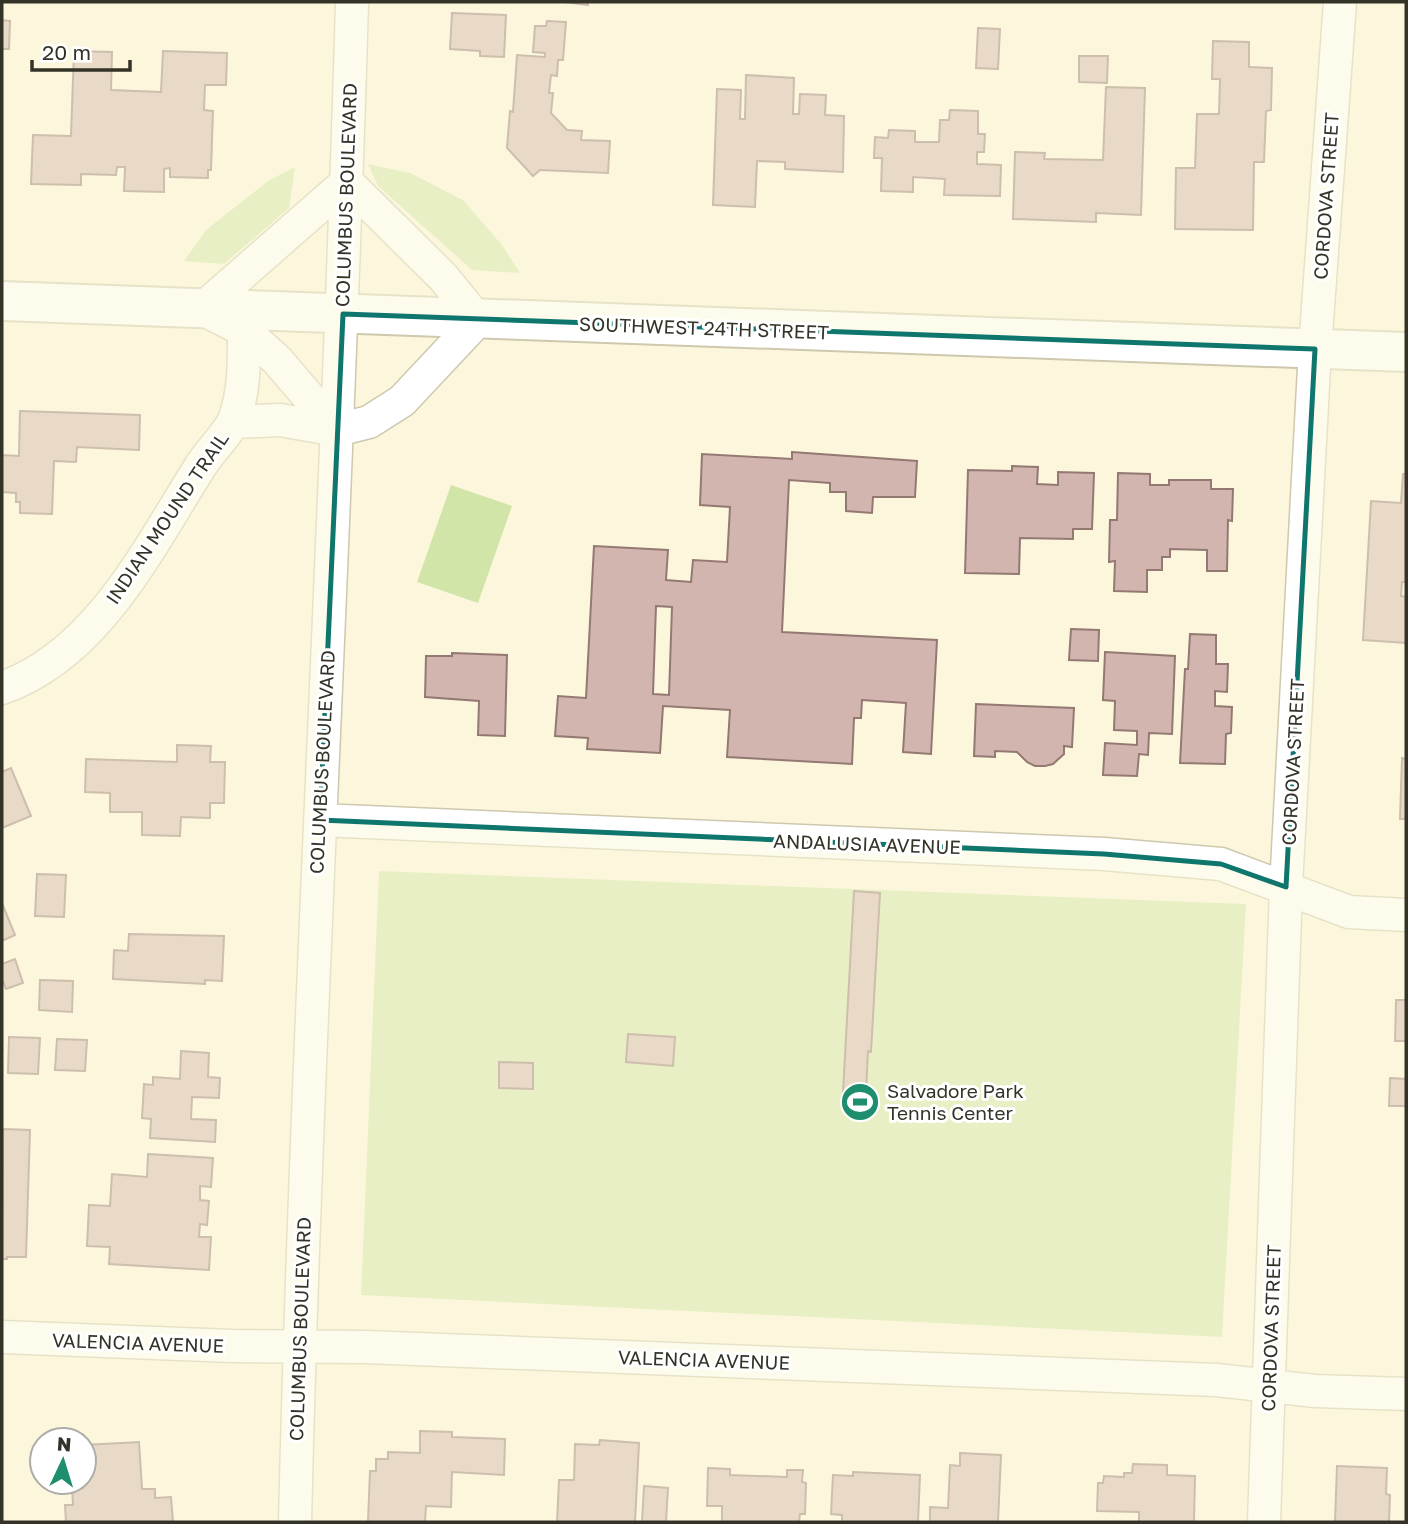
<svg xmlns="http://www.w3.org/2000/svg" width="1408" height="1524" font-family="'Golos Text',sans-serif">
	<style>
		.green { fill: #d2e5a8 }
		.building { fill: #d2b5af; stroke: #947973; stroke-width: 2; fill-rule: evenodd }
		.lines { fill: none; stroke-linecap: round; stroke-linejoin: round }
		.minor-casing { stroke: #cdc8ae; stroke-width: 35 }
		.tertiary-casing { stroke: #cdc8ae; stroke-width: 42 }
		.minor { stroke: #fff; stroke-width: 32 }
		.tertiary { stroke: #fff; stroke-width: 38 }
		.marked { fill: none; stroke: #0f766e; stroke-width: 5; stroke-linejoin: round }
		.labels { text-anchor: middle; stroke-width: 6; stroke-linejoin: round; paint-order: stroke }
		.street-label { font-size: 19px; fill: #343328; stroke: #fff }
		.poi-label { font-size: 19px; fill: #343328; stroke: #fff; text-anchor: start }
	</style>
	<rect width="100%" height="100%" fill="#fcf7dc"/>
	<path class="green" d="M368 164 410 173 463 200 502 245 520 273 472 270 378 186Z
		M295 167 289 208 224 264 184 261 206 230 268 181Z
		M451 485 512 506 478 603 417 582Z
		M379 871 1246 904 1222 1337 361 1295Z"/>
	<path class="building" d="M564 2H588V5Z
		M452 13 506 15 504 57 480 56V51L450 49Z
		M2 20 10 21 9 49H2Z
		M547 21 566 22 563 60H558L557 76 551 75 549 93H553L551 113 567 130 582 131 581 140 610 141 608 173 540 170 533 176 507 148 510 111 513 112 517 55 545 57V53L533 52 535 26H546Z
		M978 28 1000 29 998 69 976 68Z
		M1213 41 1249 42V67L1272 68 1271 110 1266 111 1264 162H1254L1253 230 1175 229 1176 168H1195L1197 114H1219L1220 79H1212Z
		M74 51 112 52 111 90 161 92 163 51 227 53 226 85H205L204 110 213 111 211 170H208V178L170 177V168L164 169V192L124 191 125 167H117L116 175 81 174V185L31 184 33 135 71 136Z
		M1079 56H1108L1107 83 1079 82Z
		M746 75 794 78 793 114H799L800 94 826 95 825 115 844 116 843 172 785 169V162L757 161 755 207 713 205 717 89 741 90 740 119H745Z
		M1106 87 1145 88 1141 215 1096 213V222L1013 219 1015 152 1045 153 1044 159 1103 160Z
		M950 110 978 111V134H985L984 152H977V164L1001 165 1000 196 944 195 945 179 913 177V192L881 191 882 158H874L875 137 888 138 889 130 915 131V142H939L940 120H949Z
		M20 411 140 415 139 450 77 447 76 462 54 461 52 514 20 513V502H16V493L2 492V455L19 456Z
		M792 452 917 461 915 497H873L872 513 846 511V492H830V483L789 480 782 632 937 640 931 754 903 752 906 703 862 700 861 718H854L852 764 727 757 730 710 663 706 660 753 587 749 588 738 555 736 558 696 586 698 594 546 668 550 666 580 691 582 693 560 727 562 730 507 700 505 702 454 792 459ZM656 606 672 607 669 695 653 694Z
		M1012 466 1038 467 1037 484 1058 485V472L1094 473 1092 529H1073V539L1020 538 1019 574 965 573 968 470 1012 471Z
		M1118 473 1150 474V485H1169V480H1211V489H1233L1232 521 1228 520 1227 571H1207V550L1170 549V557H1162V570H1147V592L1114 591 1115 561 1109 562 1110 520H1117Z
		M1403 474H1406V582H1402L1401 596 1406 597V643L1363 640 1371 501 1401 503Z
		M1071 629 1099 630 1098 661 1069 660Z
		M1190 634 1216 635V664H1228L1227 692 1215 691V706L1232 707 1231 733 1226 734 1225 764 1180 763 1185 669H1188Z
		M1105 652 1175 656 1172 734 1149 733 1148 755 1139 754 1137 776 1103 775 1105 743 1137 745V731L1114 730 1115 701 1103 700Z
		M452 653 507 655 505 736 478 735 479 701 425 697 426 656H452Z
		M976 704 1074 708 1072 747 1064 746V754L1053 764 1045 766H1035L1027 762 1017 752 995 751V757L974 756Z
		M177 745 211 746 210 762H225L224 803H210V818L181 817 180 836 142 835V812H110V793L85 792 86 759 177 762Z
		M1402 758 1406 759V819H1400Z
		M11 768 31 816 2 828V772Z
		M37 874 66 875 64 917 35 916Z
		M854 891 880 893 871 1052 868 1051 866 1093 843 1092Z
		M2 903 15 935 2 941Z
		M129 934 224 936 222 981 205 980V984L113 979 114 950 128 951Z
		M15 959 23 983 6 989 2 979V964Z
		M40 980 73 981 72 1012 39 1010Z
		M1396 1000H1406V1041H1395Z
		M628 1034 675 1037 673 1066 626 1062Z
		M9 1037 40 1038 38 1074 8 1073Z
		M57 1039 87 1040 85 1071 55 1070Z
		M181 1051 209 1053 208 1077 220 1078 219 1098 192 1097 191 1119 216 1120 215 1142 150 1138 151 1119 142 1118 144 1084 153 1085V1077L180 1079Z
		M499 1062 533 1063V1089L499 1088Z
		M1390 1078 1406 1079V1106H1389Z
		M3 1129 30 1130 26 1257H7V1259H2Z
		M148 1154 213 1158 211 1187 200 1186V1200L209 1201 207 1225 200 1224 199 1237H211L209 1270 109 1264 110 1247 87 1246 89 1205 110 1206 112 1174 147 1177Z
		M420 1431 452 1432V1437L505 1439 504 1475 452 1472 451 1507 426 1506 425 1522H368L370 1471H376V1459H388V1452L420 1453Z
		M600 1440 639 1443 635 1522H557L559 1480H574L575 1444 599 1445Z
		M139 1442 142 1489H155V1498L171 1497 173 1522H66L65 1505H73L72 1488H83L84 1445Z
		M960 1453 1001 1455 998 1522H930V1507L948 1508 950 1465 960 1466Z
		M1133 1464 1167 1465V1475L1195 1476 1194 1522H1139V1512L1097 1511 1098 1483H1103L1104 1476 1124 1477V1473H1132Z
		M1337 1466 1387 1468 1386 1494 1390 1495 1389 1522H1335Z
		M708 1468 730 1469V1475L787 1477V1470H803L802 1482 806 1483 805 1514H800L799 1522H722V1506H707Z
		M853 1472 920 1475 918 1522H842V1515L831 1514 833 1475 853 1476Z
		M644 1486 668 1488 666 1522H642Z"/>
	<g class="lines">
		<g class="minor-casing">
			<path id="minor" d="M234 422 280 420 337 430 369 422 402 401 478 320 443 277 347 182 202 309 244 330 277 360 337 430
				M2 688C98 654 149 547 200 467 208 453 229 433 234 420 245 391 244 360 244 330
				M320 820 1104 854 1221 864 1349 912 1406 915
				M2 1337 232 1346 365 1347 1216 1380 1315 1391 1406 1394
				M295 1522C307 1015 338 509 352 2
				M1264 1522 1286 887 1315 349 1340 2"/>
		</g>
		<g class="tertiary-casing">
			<path id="tertiary" d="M2 301 1406 352"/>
		</g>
		<use href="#minor" class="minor"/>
		<use href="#tertiary" class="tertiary"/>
	</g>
	<path d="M0 0H1408V1524H0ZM343 314 1315 349 1286 887 1221 864 1104 854 320 820Z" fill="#fcf7dc" fill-opacity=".55" fill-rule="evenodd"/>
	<path class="marked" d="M343 314 1315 349 1286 887 1221 864 1104 854 320 820Z"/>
	<defs>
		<g id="stadium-disc" transform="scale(2.0125)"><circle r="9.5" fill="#1f8e6e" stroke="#fff"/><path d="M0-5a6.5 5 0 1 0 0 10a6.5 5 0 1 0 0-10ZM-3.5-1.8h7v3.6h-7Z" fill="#fff"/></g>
	</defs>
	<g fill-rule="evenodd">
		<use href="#stadium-disc" x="860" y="1102"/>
	</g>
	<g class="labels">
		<g class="street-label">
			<text transform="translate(346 195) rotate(-88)" y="7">COLUMBUS BOULEVARD</text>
			<text transform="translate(1326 196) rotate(-86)" y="7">CORDOVA STREET</text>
			<text transform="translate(704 328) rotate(2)" y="7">SOUTHWEST 24TH STREET</text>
			<text transform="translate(167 518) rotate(-56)" y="7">INDIAN MOUND TRAIL</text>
			<text transform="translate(322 762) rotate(-87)" y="7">COLUMBUS BOULEVARD</text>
			<text transform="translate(1293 762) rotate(-87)" y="7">CORDOVA STREET</text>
			<text transform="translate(867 844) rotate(2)" y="7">ANDALUSIA AVENUE</text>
			<text transform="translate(1271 1328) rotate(-88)" y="7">CORDOVA STREET</text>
			<text transform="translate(300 1329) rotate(-88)" y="7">COLUMBUS BOULEVARD</text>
			<text transform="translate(138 1343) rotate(2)" y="7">VALENCIA AVENUE</text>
			<text transform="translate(704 1360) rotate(2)" y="7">VALENCIA AVENUE</text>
		</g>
		<g class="poi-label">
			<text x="887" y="1098">Salvadore Park<tspan x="887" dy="22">Tennis Center</tspan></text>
		</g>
	</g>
	<rect width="1408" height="1524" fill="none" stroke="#343328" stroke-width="7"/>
	<g transform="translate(63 1461) rotate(4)"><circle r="33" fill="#ffffff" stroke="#aeada9" stroke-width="2"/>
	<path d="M0-5L12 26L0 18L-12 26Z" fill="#1f8e6e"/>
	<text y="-10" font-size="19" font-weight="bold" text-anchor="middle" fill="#343328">N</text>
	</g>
	<path d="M32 60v10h98v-10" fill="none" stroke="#343328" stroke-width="3.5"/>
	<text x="42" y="60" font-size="21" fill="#343328" stroke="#ffffff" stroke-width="5" paint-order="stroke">20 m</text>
</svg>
